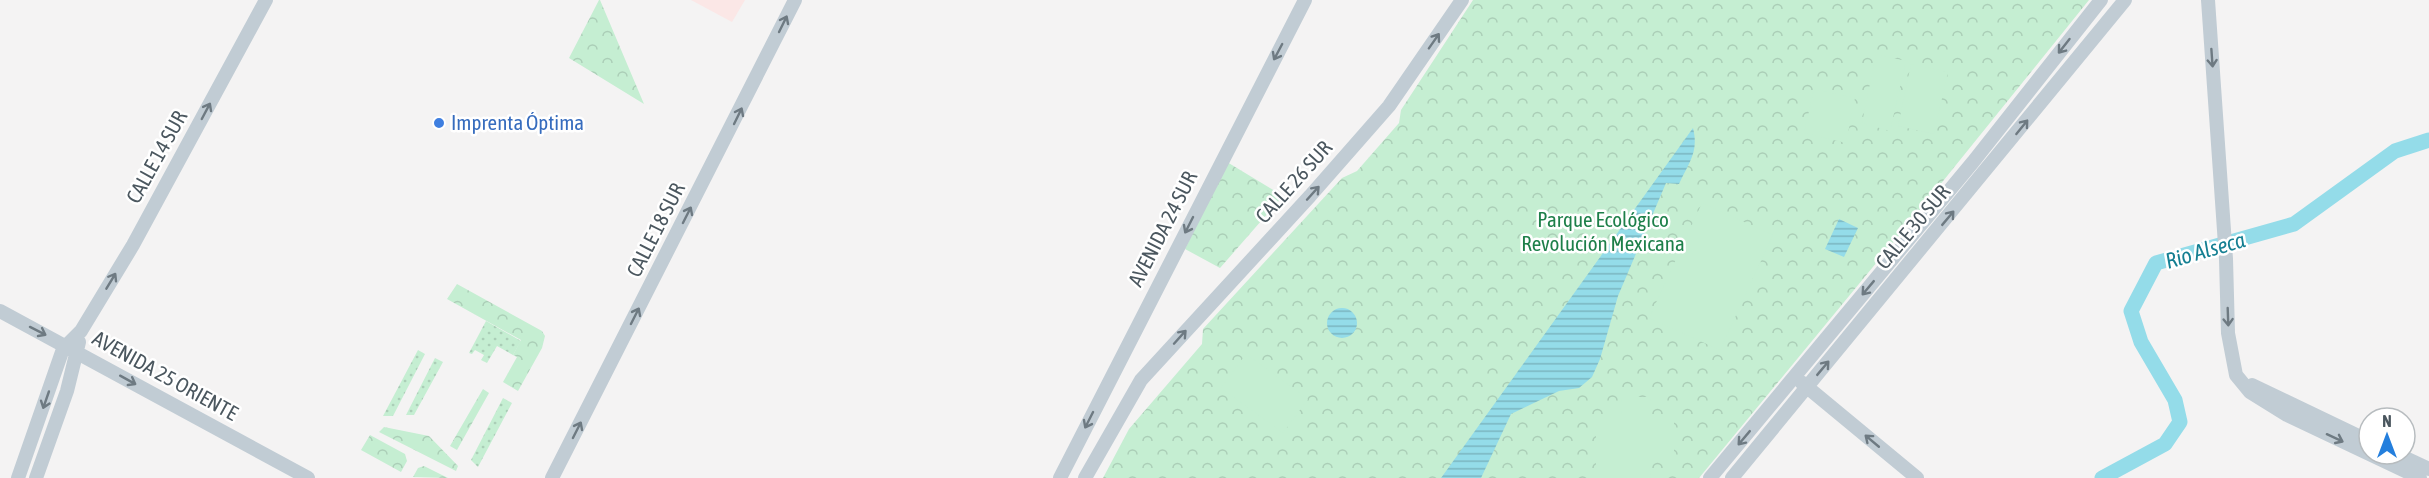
<svg xmlns="http://www.w3.org/2000/svg" width="2429" height="478" font-family="'Asap Condensed',sans-serif">
	<style>
		.medical { fill: #fbe7e6 }
		.grass { fill: url(#grass-dots) }
		.park { fill: url(#park-crowns) }
		.pitch { fill: #c5eed2 }
		.water { fill: url(#water-rules) }
		.lines { fill: none; stroke-linecap: round; stroke-linejoin: round }
		.river { stroke: #94dce9; stroke-width: 15 }
		.secondary { stroke: #c1ccd4; stroke-width: 14 }
		.oneway { stroke: #6e7a82 }
		.shop-dot { fill: #3f7fe0; stroke: #fff; stroke-width: 2 }
		.labels { text-anchor: middle; stroke-width: 5; stroke-linejoin: round; paint-order: stroke }
		.shop-label { font-size: 21px; fill: #366cbe; stroke: #fff; text-anchor: start }
		.street-label { font-size: 21px; fill: #4b575f; stroke: #fff }
		.park-label { font-size: 21px; fill: #1d7f49; stroke: #fff }
		.water-label { font-size: 22px; font-style: italic; fill: #147f92; stroke: #fff }
	</style>
	<defs>
		<pattern id="grass-dots" width="8" height="8" patternUnits="userSpaceOnUse" patternTransform="scale(1.5)"><rect width="8" height="8" fill="#c5eed2"/><path d="M2 2h.1M6 6h.1" fill="none" stroke="#abceb7" stroke-width="1.8" stroke-linecap="round"/></pattern>
		<pattern id="park-crowns" width="20" height="18" patternUnits="userSpaceOnUse" patternTransform="scale(1.5)"><rect width="20" height="18" fill="#c5eed2"/><path d="M2 6a3 3 0 1 1 6 0M12 15a3 3 0 1 1 6 0" fill="none" stroke="#abceb7"/></pattern>
		<pattern id="water-rules" width="6" height="5" patternUnits="userSpaceOnUse" patternTransform="scale(1.5)"><rect width="6" height="5" fill="#94dce9"/><path d="M0 2.5h6" fill="none" stroke="#7bb5c0"/></pattern>
	</defs>
	<rect width="100%" height="100%" fill="#f4f3f3"/>
	<path class="medical" d="M691 0H745L732 22Z"/>
	<path class="grass" d="M486 321 521 341 513 355 497 346 487 363 481 360 484 355 475 350 472 354 469 353Z
		M418 350 425 354 393 416H383Z
		M435 358 443 362 414 415H406Z
		M503 398 512 403 478 467 471 460Z"/>
	<path class="park" d="M599 0H600L644 104 569 58Z
		M1473 0H2089L1910 222 1699 478H1103L1129 429 1202 344 1203 329 1342 178 1357 171 1399 123 1401 110Z
		M1227 162 1283 196 1220 268 1185 249Z
		M457 284 542 331 545 336 542 348 518 391 503 382 517 357 513 355 521 340 447 299Z
		M483 389 489 393 457 450 450 446Z
		M384 427 429 436 458 466 456 471 379 432Z
		M370 435 405 454 407 461 401 472 361 450Z
		M424 466 448 478 413 477 418 468Z"/>
	<path class="pitch" d="M1876 54 1906 61 1890 131 1862 123Z
		M1911 64 1948 72 1934 134 1898 126Z
		M1814 89 1855 98 1846 143 1804 133Z
		M1702 203 1773 235 1720 350 1649 318Z
		M1246 354 1308 399 1283 433 1221 388Z
		M1622 397H1651L1650 418H1674V462H1651L1650 478H1596V416H1621Z"/>
	<path class="water" d="M1693 128C1699 152 1689 162 1679 184L1666 183 1618 296 1600 359 1592 377 1579 388 1559 391 1511 414 1481 478H1441Z
		M1839 219 1858 228 1844 257 1825 249Z
		M1327 323a15 15 0 1 1 30 0a15 15 0 1 1-30 0Z"/>
	<g class="lines">
		<path class="river" d="M2102 478 2165 444 2180 422 2175 400 2141 342 2131 311 2156 263 2294 224 2395 151 2429 140"/>
		<path class="secondary" d="M2208 0 2226 259 2228 333 2236 375 2250 392 2287 415 2420 478
			M0 311 308 478
			M1801 382 1917 478
			M2252 385 2369 441
			M2397 454 2429 469
			M18 478 63 349 81 331 133 245 266 0
			M36 478 67 391 79 342
			M552 478 795 0
			M1060 478 1305 0
			M1085 478 1141 380 1310 196 1389 106 1462 0
			M1710 478 1973 162 2101 0
			M1732 478 2125 0"/>
	</g>
	<defs><path id="oneway-shaft" d="M-6 0H5M1.5-3L5.5 0L1.5 3" fill="none" stroke-width="1.6" stroke-linecap="round" stroke-linejoin="round" transform="scale(1.5)"/></defs>
	<g class="oneway">
		<use href="#oneway-shaft" transform="translate(783 24) rotate(-64)"/>
		<use href="#oneway-shaft" transform="translate(1434 41) rotate(-55)"/>
		<use href="#oneway-shaft" transform="translate(2064 46) rotate(128)"/>
		<use href="#oneway-shaft" transform="translate(1278 52) rotate(118)"/>
		<use href="#oneway-shaft" transform="translate(2212 58) rotate(86)"/>
		<use href="#oneway-shaft" transform="translate(206 111) rotate(-62)"/>
		<use href="#oneway-shaft" transform="translate(738 116) rotate(-64)"/>
		<use href="#oneway-shaft" transform="translate(2022 127) rotate(-51)"/>
		<use href="#oneway-shaft" transform="translate(1313 193) rotate(-48)"/>
		<use href="#oneway-shaft" transform="translate(687 215) rotate(-63)"/>
		<use href="#oneway-shaft" transform="translate(1948 218) rotate(-50)"/>
		<use href="#oneway-shaft" transform="translate(1189 225) rotate(117)"/>
		<use href="#oneway-shaft" transform="translate(111 281) rotate(-59)"/>
		<use href="#oneway-shaft" transform="translate(1868 288) rotate(130)"/>
		<use href="#oneway-shaft" transform="translate(635 316) rotate(-63)"/>
		<use href="#oneway-shaft" transform="translate(2228 317) rotate(88)"/>
		<use href="#oneway-shaft" transform="translate(38 331) rotate(27)"/>
		<use href="#oneway-shaft" transform="translate(1180 337) rotate(-48)"/>
		<use href="#oneway-shaft" transform="translate(1823 368) rotate(-50)"/>
		<use href="#oneway-shaft" transform="translate(128 380) rotate(29)"/>
		<use href="#oneway-shaft" transform="translate(46 400) rotate(109)"/>
		<use href="#oneway-shaft" transform="translate(1089 420) rotate(117)"/>
		<use href="#oneway-shaft" transform="translate(577 430) rotate(-63)"/>
		<use href="#oneway-shaft" transform="translate(1744 438) rotate(130)"/>
		<use href="#oneway-shaft" transform="translate(2335 438) rotate(25)"/>
		<use href="#oneway-shaft" transform="translate(1872 441) rotate(-140)"/>
	</g>
	<circle class="shop-dot" cx="439" cy="123" r="6"/>
	<g class="labels">
		<g class="shop-label">
			<text x="451" y="130">Imprenta Óptima</text>
		</g>
		<g class="street-label">
			<text transform="translate(157 157) rotate(-61)" y="7">CALLE 14 SUR</text>
			<text transform="translate(1294 182) rotate(-48)" y="7">CALLE 26 SUR</text>
			<text transform="translate(1913 227) rotate(-50)" y="7">CALLE 30 SUR</text>
			<text transform="translate(1163 229) rotate(-63)" y="7">AVENIDA 24 SUR</text>
			<text transform="translate(656 230) rotate(-63)" y="7">CALLE 18 SUR</text>
			<text transform="translate(165 376) rotate(29)" y="7">AVENIDA 25 ORIENTE</text>
		</g>
		<g class="park-label">
			<text x="1603" y="227">Parque Ecológico<tspan x="1603" dy="24">Revolución Mexicana</tspan></text>
		</g>
		<g class="water-label">
			<text transform="translate(2205 250) rotate(-16)" y="8">Rio Alseca</text>
		</g>
	</g>
	<g transform="translate(2387 436)"><circle r="28" fill="#ffffff" stroke="#b7bcbf" stroke-width="1.5"/>
	<path d="M0-4.5L10 22L0 15L-10 22Z" fill="#247fdd"/>
	<text y="-9" font-size="16" font-weight="bold" text-anchor="middle" fill="#4b575f">N</text>
	</g>
</svg>
